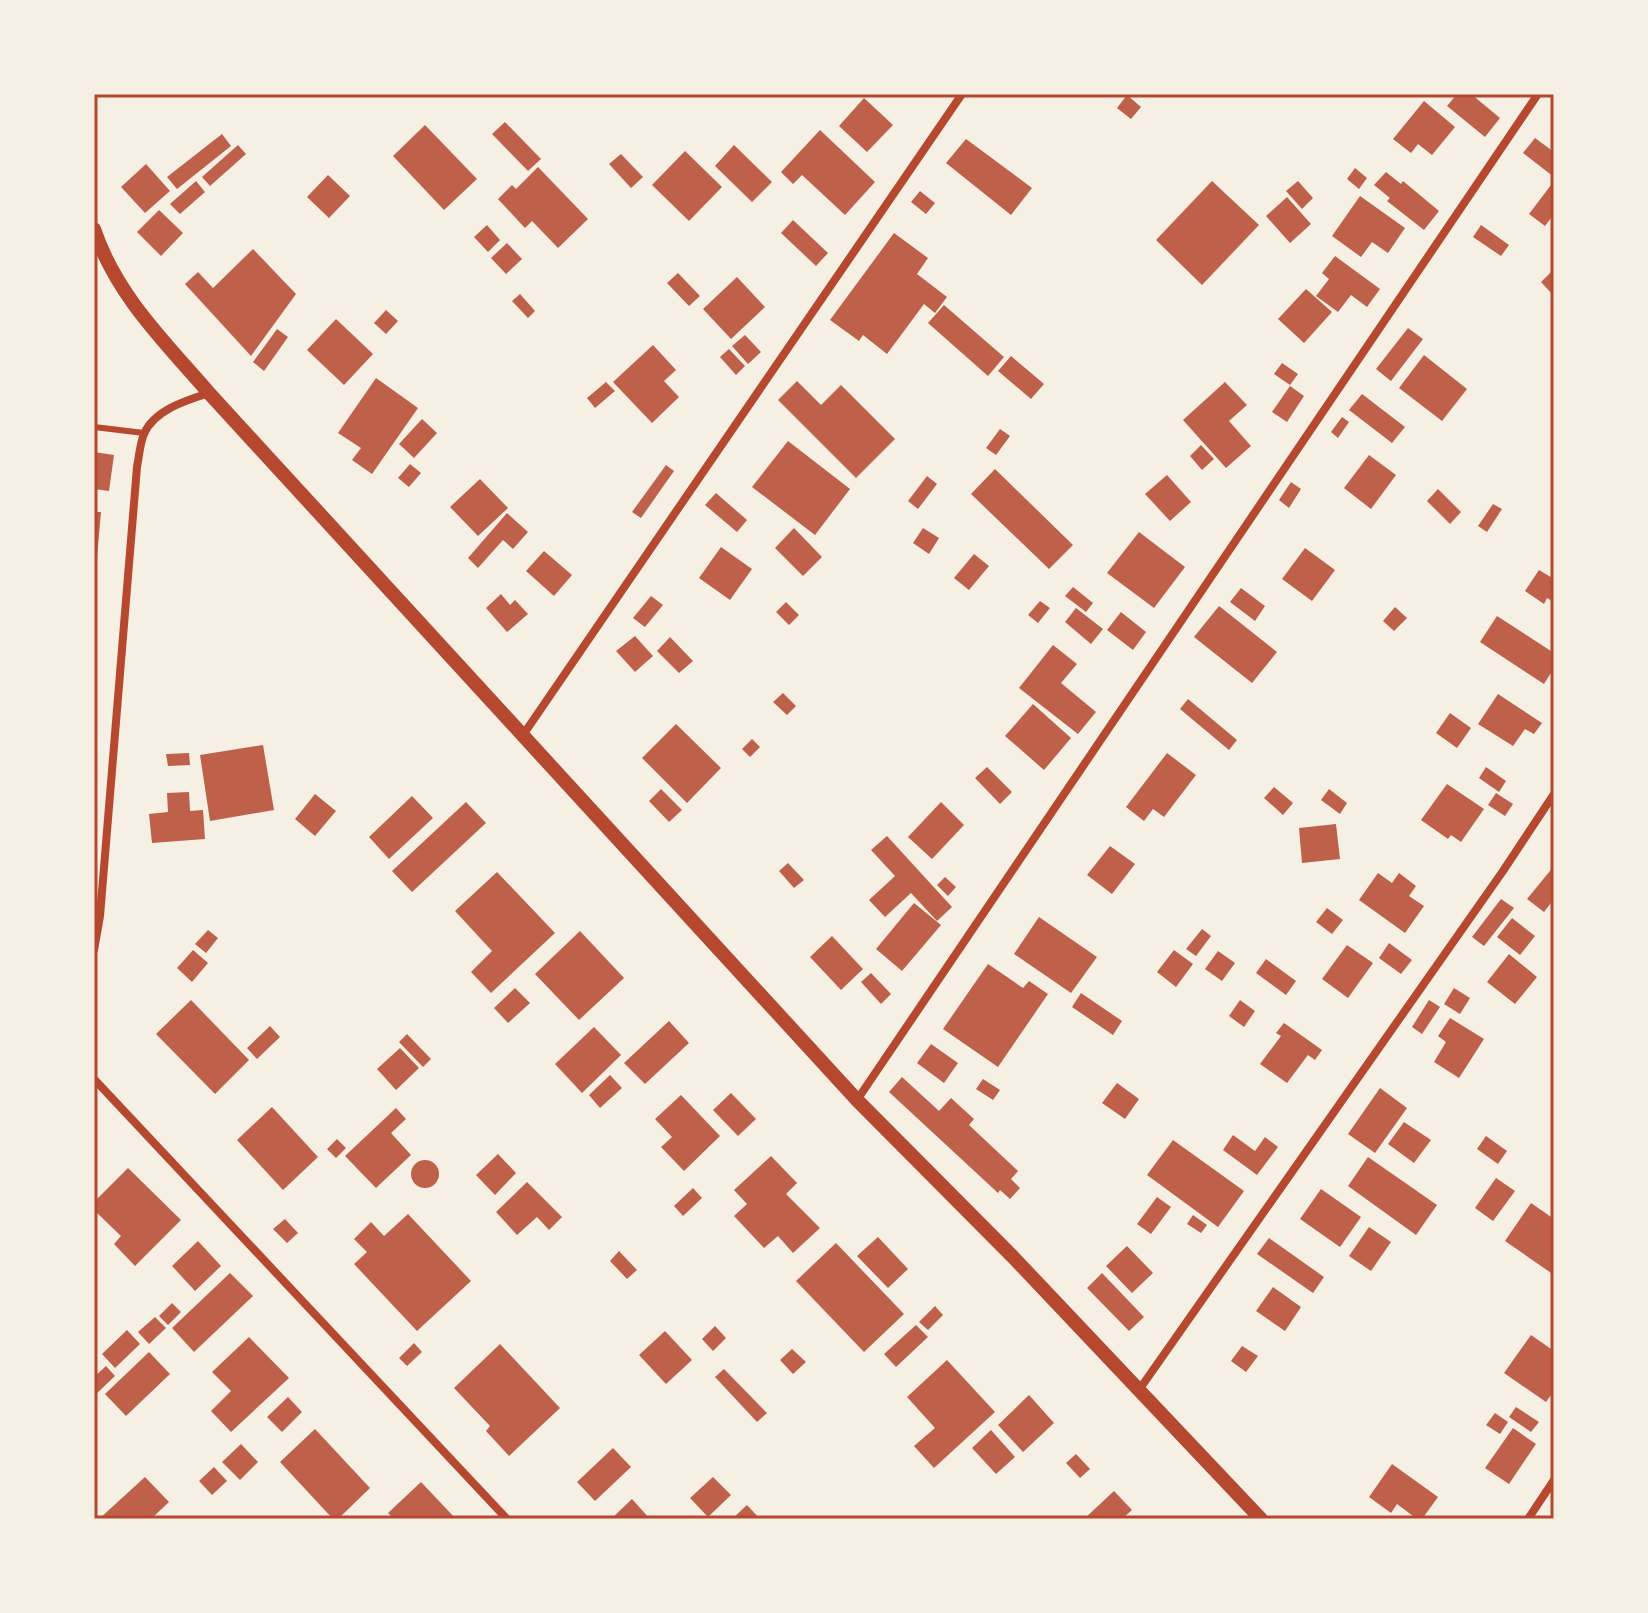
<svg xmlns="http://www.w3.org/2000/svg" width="1648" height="1613" font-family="Roboto,sans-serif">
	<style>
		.building { fill: #bf614a }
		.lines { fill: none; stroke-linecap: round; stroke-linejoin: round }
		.service { stroke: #b5482f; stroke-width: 6 }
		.minor { stroke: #b5482f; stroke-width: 8 }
		.tertiary { stroke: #b5482f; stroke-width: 14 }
		.neatline { fill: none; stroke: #b5482f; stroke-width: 3 }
	</style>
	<rect width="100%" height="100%" fill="#f6efe4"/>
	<path class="building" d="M1457 94H1471L1500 118 1485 137 1447 106Z
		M1127 95 1141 107 1131 119 1117 108Z
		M864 98 893 125 867 152 839 126Z
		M1424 101 1455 127 1432 155 1418 144 1411 153 1393 139Z
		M505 122 541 159 528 171 492 134Z
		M425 125 477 179 444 210 393 156Z
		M820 130 875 182 845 215 802 175 793 184 781 172Z
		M222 134 231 146 177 189 167 177Z
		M1535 138 1554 152V177L1523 153Z
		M966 139 1032 188 1011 215 946 163Z
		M238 145 246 154 210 186 202 177Z
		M734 145 772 182 752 202 715 166Z
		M685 151 722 187 689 221 652 185Z
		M621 154 643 177 631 188 609 164Z
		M146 164 170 191 145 213 121 187Z
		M538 167 588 219 558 248 532 221 525 228 498 199 512 185 516 189Z
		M1355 168 1367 178 1359 189 1347 179Z
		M1386 172 1401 184 1403 181 1439 211 1424 230 1387 201 1390 198 1374 185Z
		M328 175 350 196 329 218 307 197Z
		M196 181 205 192 180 214 170 204Z
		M1212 181 1259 225 1202 285 1156 240Z
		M1298 181 1313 198 1302 209 1286 191Z
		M1551 185 1554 188V214L1545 226 1529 214Z
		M920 191 935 203 926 214 911 202Z
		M1360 196 1405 228 1388 253 1372 242 1361 257 1332 236Z
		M1287 197 1311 224 1290 243 1266 216Z
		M159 210 183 233 161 256 137 232Z
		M793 220 828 253 816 266 781 233Z
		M487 225 500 240 488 252 474 237Z
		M1481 225 1509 245 1501 256 1473 237Z
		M894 233 928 258 917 274 947 297 935 313 924 304 887 354 863 335 859 341 830 320Z
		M507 243 522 259 506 274 491 258Z
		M253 249 296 294 251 356 185 284 198 272 213 288Z
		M1335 256 1380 289 1367 307 1351 295 1338 312 1316 296 1329 279 1322 273Z
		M1554 269V296L1541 282Z
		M678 273 700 296 689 306 667 283Z
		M737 277 765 307 731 339 703 309Z
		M1306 289 1332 312 1304 343 1278 319Z
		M520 294 535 311 528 318 512 301Z
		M944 305 1004 357 988 376 928 323Z
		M386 310 398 321 386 334 374 323Z
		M336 319 373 354 344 385 307 350Z
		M1408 328 1423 339 1391 381 1376 369Z
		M277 329 288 337 264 371 253 362Z
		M745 335 761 352 748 364 732 346Z
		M653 345 676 370 664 381 679 397 652 423 613 382Z
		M729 349 745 366 736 375 720 357Z
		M1424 355 1467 389 1442 421 1399 388Z
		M1011 356 1044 384 1031 399 998 371Z
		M1282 363 1298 374 1290 385 1274 374Z
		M376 378 418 408 372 474 352 460 361 448 338 433Z
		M797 381 821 405 841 385 895 439 856 478 778 400Z
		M606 382 615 391 595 408 587 398Z
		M1225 382 1247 405 1229 421 1251 446 1226 468 1183 420Z
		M1290 386 1304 396 1287 422 1272 412Z
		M1362 394 1405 427 1392 443 1349 410Z
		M1342 417 1349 422 1338 438 1331 432Z
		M422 419 437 433 414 458 399 444Z
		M1000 429 1010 436 996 455 986 448Z
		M788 441 850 489 815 535 752 487Z
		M1201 445 1214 459 1202 470 1190 456Z
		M94 452 114 455 109 491 94 489Z
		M1369 455 1396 475 1371 509 1344 488Z
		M410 464 421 473 409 487 398 478Z
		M666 465 674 471 641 518 632 512Z
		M995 469 1073 545 1049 569 971 494Z
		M1167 475 1191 502 1170 521 1145 494Z
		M927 476 937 484 918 509 908 501Z
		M480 479 508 508 478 536 450 507Z
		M1291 482 1301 489 1289 508 1279 500Z
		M1438 489 1461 512 1450 524 1427 501Z
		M716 493 747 520 737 532 705 505Z
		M1493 504 1502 509 1487 532 1478 526Z
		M94 512H101L96 569H94Z
		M507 513 528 532 513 549 503 540 478 568 468 558Z
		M794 528 822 557 803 576 775 548Z
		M923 528 939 538 929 554 913 543Z
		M1139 532 1185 567 1154 608 1107 573Z
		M721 547 752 569 730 600 699 578Z
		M1305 548 1335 570 1312 601 1282 579Z
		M544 551 572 575 554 596 526 571Z
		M974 554 989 566 969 590 954 578Z
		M1539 570 1554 579V602L1547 598 1544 604 1525 591Z
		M1073 587 1093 603 1086 612 1065 596Z
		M1241 588 1265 606 1255 621 1230 602Z
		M501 594 510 605 515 600 528 614 507 632 486 608Z
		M651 596 663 605 645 627 633 618Z
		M1040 601 1050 608 1038 623 1028 615Z
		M786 602 799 615 789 625 776 612Z
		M1219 606 1277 652 1252 683 1194 637Z
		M1395 607 1407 618 1394 631 1383 621Z
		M1076 608 1103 629 1091 644 1065 622Z
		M1121 612 1146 632 1133 650 1107 630Z
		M1497 616 1554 653V668L1544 684 1480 642Z
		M635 636 653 656 635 672 616 651Z
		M670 637 693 661 679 673 657 651Z
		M1053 645 1077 664 1061 683 1096 712 1078 734 1019 688Z
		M783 693 796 706 787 715 773 702Z
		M1498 694 1542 723 1534 734 1525 729 1513 746 1478 724Z
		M1188 699 1237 740 1229 750 1180 709Z
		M1033 704 1071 738 1044 770 1005 736Z
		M1450 713 1471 728 1457 748 1436 733Z
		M676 724 721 768 687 803 642 758Z
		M752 739 760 747 750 757 742 749Z
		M263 745 274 810 210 821 200 755Z
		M189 753 190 765 168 766 166 754Z
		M1167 753 1196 775 1164 817 1153 809 1144 821 1126 807Z
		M987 767 1012 792 1000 804 975 778Z
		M1486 767 1506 781 1499 792 1479 778Z
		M1447 784 1484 809 1461 842 1451 835 1448 839 1421 820Z
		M1274 787 1293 803 1283 815 1264 798Z
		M661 789 682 810 669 822 649 801Z
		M1329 789 1347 803 1340 814 1321 800Z
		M189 792 190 811 203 810 205 839 152 843 149 814 168 812 167 793Z
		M1496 793 1513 804 1505 816 1488 805Z
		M315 794 336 811 315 836 295 819Z
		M412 796 433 818 389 859 369 837Z
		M466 802 486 823 412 892 392 871Z
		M941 802 964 825 932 859 908 837Z
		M1336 824 1340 859 1302 863 1299 828Z
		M887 836 952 907 937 921 911 893 885 917 869 900 895 876 871 850Z
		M1110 846 1135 864 1112 894 1087 875Z
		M788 863 804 880 794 888 779 871Z
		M1554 866V899L1544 912 1527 899Z
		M497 872 555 933 491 993 471 972 492 951 455 911Z
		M1378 873 1392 883 1399 873 1416 886 1409 896 1424 906 1405 933 1359 900Z
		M945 877 956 887 948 896 937 885Z
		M1501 899 1514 908 1484 946 1472 937Z
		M914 903 941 925 902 971 876 949Z
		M1327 908 1343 920 1332 934 1316 922Z
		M1039 917 1097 957 1071 993 1014 954Z
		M1512 918 1535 936 1520 955 1497 937Z
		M1202 929 1211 936 1196 956 1186 949Z
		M208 930 218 938 206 953 195 944Z
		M580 931 624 978 579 1020 535 974Z
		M832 936 863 969 841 990 810 957Z
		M1389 943 1412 960 1401 974 1379 958Z
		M1347 945 1373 963 1348 998 1322 979Z
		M193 950 208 963 192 982 177 968Z
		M1174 950 1193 964 1176 987 1157 972Z
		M1218 951 1235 963 1222 981 1205 969Z
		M1509 954 1537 977 1515 1004 1487 982Z
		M1266 959 1296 981 1286 995 1256 973Z
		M988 964 1023 988 1029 981 1048 994 998 1067 943 1029Z
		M871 973 891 994 881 1004 861 982Z
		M515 988 530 1003 508 1023 494 1008Z
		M1454 988 1470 998 1460 1014 1444 1004Z
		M1081 993 1122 1021 1113 1035 1072 1007Z
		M191 1000 249 1060 215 1094 156 1034Z
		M1240 1000 1255 1011 1244 1027 1229 1016Z
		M1429 1000 1440 1007 1422 1034 1412 1027Z
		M1450 1018 1484 1039 1459 1078 1434 1062 1446 1042 1438 1036Z
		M669 1021 689 1043 645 1084 624 1063Z
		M1284 1023 1322 1050 1315 1060 1308 1055 1287 1083 1260 1064 1281 1036 1276 1033Z
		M270 1026 280 1037 257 1059 247 1048Z
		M594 1027 621 1055 582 1093 555 1064Z
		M407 1034 431 1059 423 1067 399 1042Z
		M931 1044 958 1063 944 1083 917 1063Z
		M400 1048 419 1068 396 1090 377 1069Z
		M610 1075 622 1088 600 1108 589 1095Z
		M902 1077 939 1111 951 1098 974 1119 969 1125 1018 1171 1011 1179 1020 1188 1010 1199 1000 1190 998 1193 889 1092Z
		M983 1079 1000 1090 993 1100 976 1089Z
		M1117 1083 1139 1099 1125 1119 1102 1103Z
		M1380 1088 1407 1108 1375 1153 1348 1134Z
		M731 1093 756 1119 738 1136 713 1110Z
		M681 1095 720 1136 684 1171 661 1147 672 1137 655 1119Z
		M272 1107 318 1157 283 1190 237 1140Z
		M396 1108 406 1119 391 1133 411 1155 376 1188 345 1156Z
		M1404 1122 1431 1140 1414 1163 1388 1144Z
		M1233 1135 1255 1151 1265 1137 1278 1147 1257 1175 1223 1150Z
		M1486 1136 1507 1151 1498 1164 1477 1149Z
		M337 1139 346 1148 336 1158 327 1149Z
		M1173 1140 1244 1191 1218 1227 1147 1175Z
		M498 1154 516 1173 495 1195 476 1175Z
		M771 1156 797 1183 786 1194 820 1228 793 1253 778 1236 764 1248 734 1216 747 1204 734 1190Z
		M1368 1157 1437 1205 1416 1235 1348 1186Z
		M411 1174a14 14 0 1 1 28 0a14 14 0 1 1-28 0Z
		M128 1168 181 1220 135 1266 114 1244 121 1236 94 1210V1202Z
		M1496 1178 1515 1191 1493 1221 1475 1208Z
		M527 1182 562 1217 549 1230 537 1217 517 1235 496 1212Z
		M693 1188 702 1198 683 1216 674 1206Z
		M1321 1189 1361 1217 1340 1247 1300 1219Z
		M1157 1197 1171 1207 1151 1234 1137 1224Z
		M1531 1203 1554 1219V1275L1505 1241Z
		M408 1214 471 1281 417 1331 354 1264 367 1252 354 1239 371 1222 384 1236Z
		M1193 1215 1207 1225 1201 1233 1187 1224Z
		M285 1219 298 1233 287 1243 273 1229Z
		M1369 1227 1391 1242 1371 1271 1349 1256Z
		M878 1237 908 1269 888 1288 857 1256Z
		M1269 1238 1324 1277 1313 1293 1257 1254Z
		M198 1241 221 1266 195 1291 172 1266Z
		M836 1243 904 1314 864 1352 796 1281Z
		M1127 1246 1153 1273 1132 1293 1106 1266Z
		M619 1251 637 1270 627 1279 610 1261Z
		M230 1273 253 1296 194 1352 172 1328Z
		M1102 1273 1144 1317 1129 1331 1087 1288Z
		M1273 1287 1301 1307 1285 1331 1256 1311Z
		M172 1303 181 1312 168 1325 159 1316Z
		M935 1306 943 1315 928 1330 919 1322Z
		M155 1317 166 1328 149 1344 138 1332Z
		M916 1325 928 1337 896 1367 884 1354Z
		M715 1326 726 1338 713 1351 702 1339Z
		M127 1330 140 1344 115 1368 102 1354Z
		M665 1331 692 1360 666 1384 639 1355Z
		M1531 1335 1554 1351V1391L1546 1402 1504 1373Z
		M249 1337 289 1378 231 1432 211 1411 231 1391 212 1372Z
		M414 1343 422 1352 407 1366 399 1358Z
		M500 1344 560 1408 509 1456 486 1431 490 1426 454 1388Z
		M1242 1346 1258 1356 1246 1372 1231 1361Z
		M792 1349 806 1362 793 1374 780 1360Z
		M149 1352 170 1374 126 1416 105 1394Z
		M947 1360 995 1412 934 1468 914 1446 935 1428 907 1397Z
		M106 1366 115 1376 94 1396V1377Z
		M724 1369 767 1413 757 1422 715 1377Z
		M1029 1395 1054 1423 1023 1452 998 1425Z
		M288 1397 302 1412 282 1432 267 1417Z
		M1516 1407 1539 1422 1531 1432 1509 1417Z
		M1495 1413 1508 1422 1500 1434 1486 1425Z
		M1513 1428 1536 1444 1509 1484 1485 1468Z
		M315 1429 370 1488 338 1519H333L280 1462Z
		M991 1430 1015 1457 996 1474 972 1448Z
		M241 1444 258 1462 240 1480 222 1462Z
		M613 1448 631 1467 595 1501 577 1482Z
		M1076 1454 1090 1469 1080 1478 1066 1463Z
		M1392 1464 1438 1497 1422 1519H1417L1397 1504 1391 1513 1369 1497Z
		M214 1467 227 1481 212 1495 199 1481Z
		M145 1477 169 1502 151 1519H99Z
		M713 1477 731 1495 708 1517 690 1498Z
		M421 1482 456 1519H388L391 1516 388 1513Z
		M1114 1491 1132 1510 1122 1519H1084Z
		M632 1499 650 1519H611Z
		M747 1505 760 1519H732Z"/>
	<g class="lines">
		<path class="service" d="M94 427 144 433"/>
		<path class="minor" d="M523 735 962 94
			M94 950 100 916 137 467C139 457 140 443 144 434 154 410 187 400 209 393
			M94 1079 507 1519
			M857 1100 1538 94
			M1139 1390 1503 871 1554 794
			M1528 1519 1554 1480"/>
		<path class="tertiary" d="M94 229C116 295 165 342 209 393L857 1100 1013 1257 1261 1519"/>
	</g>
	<rect width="1648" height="1613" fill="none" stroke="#f6efe4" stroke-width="192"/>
	<rect x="96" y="96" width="1456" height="1421" class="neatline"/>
</svg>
